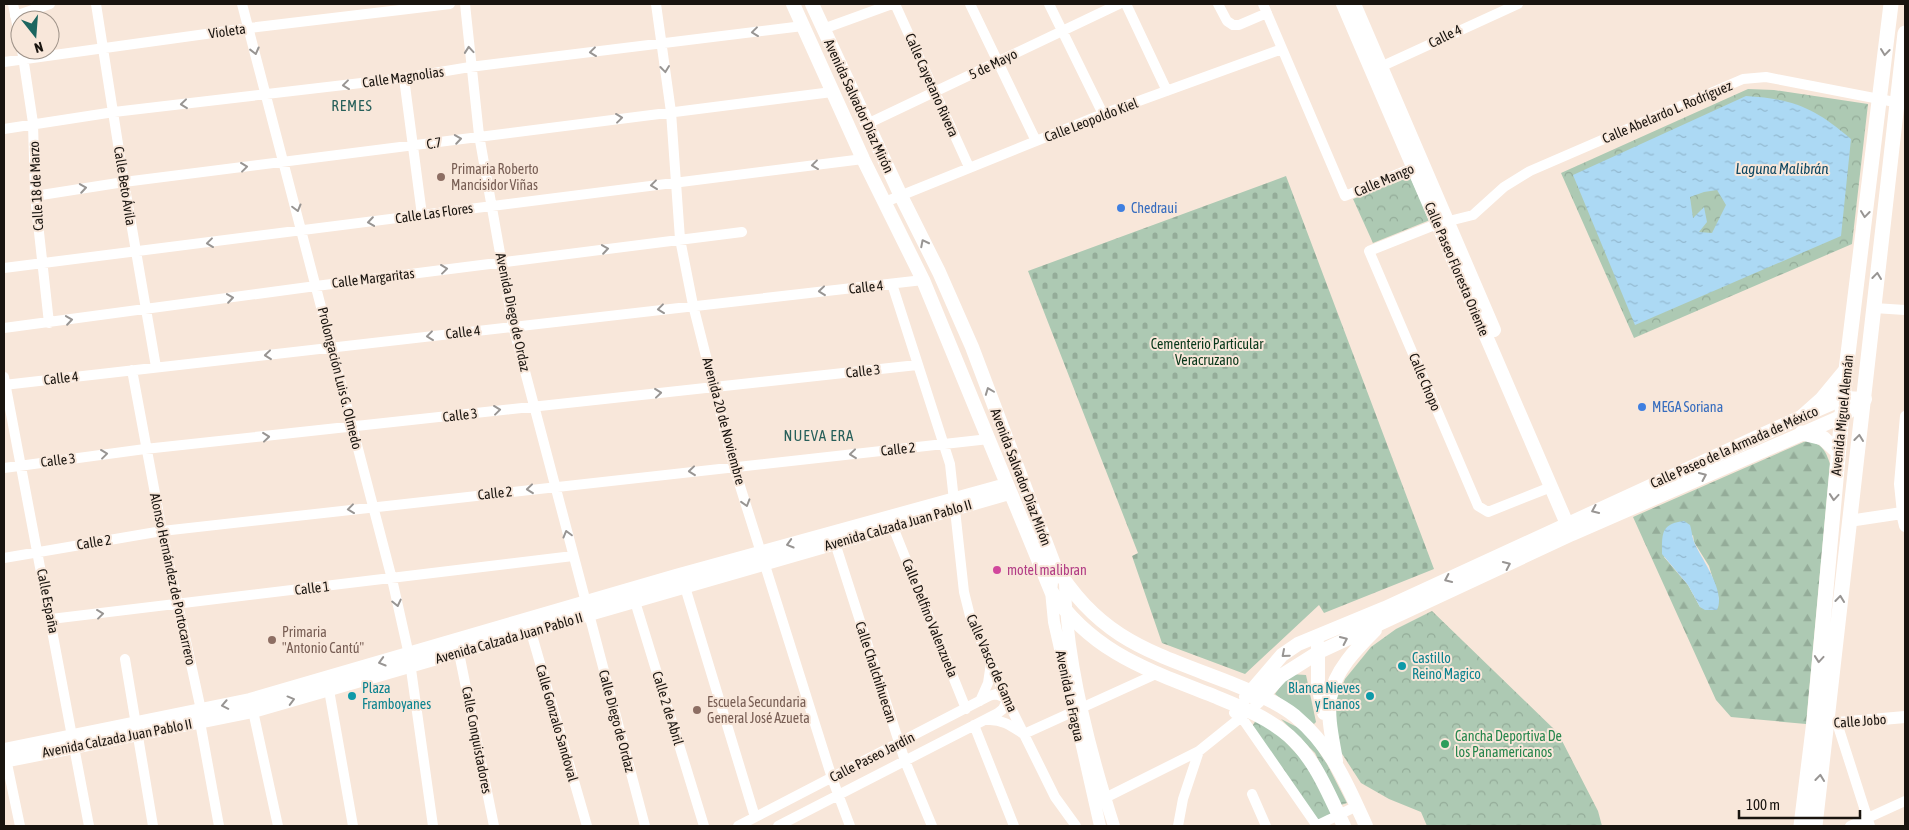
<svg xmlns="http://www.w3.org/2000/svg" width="1909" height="830" font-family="'Asap Condensed',sans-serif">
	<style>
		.green { fill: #adc9b3 }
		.forest { fill: url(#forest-firs); fill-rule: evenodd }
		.cemetery { fill: url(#cemetery-stones) }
		.park { fill: url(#park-crowns) }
		.water { fill: url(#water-ripples); fill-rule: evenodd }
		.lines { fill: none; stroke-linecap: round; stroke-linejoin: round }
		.minor { stroke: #fff; stroke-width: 10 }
		.tertiary { stroke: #fff; stroke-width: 12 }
		.secondary { stroke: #fff; stroke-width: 14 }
		.primary { stroke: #fff; stroke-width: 15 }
		.oneway { stroke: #989593 }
		.education-dot { fill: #8d6e63; stroke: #f8e7da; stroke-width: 2 }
		.shop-dot { fill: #3f7fe0; stroke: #f8e7da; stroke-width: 2 }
		.hotel-dot { fill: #d1479c; stroke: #f8e7da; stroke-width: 2 }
		.culture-dot { fill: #0f9aa8; stroke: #f8e7da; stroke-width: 2 }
		.leisure-dot { fill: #2e9e5b; stroke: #f8e7da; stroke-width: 2 }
		.labels { text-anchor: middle; stroke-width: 4; stroke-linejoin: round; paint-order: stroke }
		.street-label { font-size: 14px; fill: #19140f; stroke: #f8e7da }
		.education-label { font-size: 14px; fill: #785e54; stroke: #f8e7da; text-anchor: start }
		.shop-label { font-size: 14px; fill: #366cbe; stroke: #f8e7da; text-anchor: start }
		.park-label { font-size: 14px; fill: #08371a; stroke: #f8e7da }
		.hotel-label { font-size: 14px; fill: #b23c85; stroke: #f8e7da; text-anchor: start }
		.culture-label { font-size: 14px; fill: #0d838f; stroke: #f8e7da; text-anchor: start }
		.leisure-label { font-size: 14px; fill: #27864d; stroke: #f8e7da; text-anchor: start }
		.neighbourhood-label { font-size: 15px; letter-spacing: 1px; fill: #275f5a; stroke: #f8e7da }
		.water-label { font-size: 15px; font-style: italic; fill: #0d4661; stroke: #f8e7da }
	</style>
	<defs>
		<pattern id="forest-firs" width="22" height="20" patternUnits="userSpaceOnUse" patternTransform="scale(1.25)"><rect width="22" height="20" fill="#adc9b3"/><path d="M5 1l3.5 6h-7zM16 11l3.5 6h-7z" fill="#94ac99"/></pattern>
		<pattern id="cemetery-stones" width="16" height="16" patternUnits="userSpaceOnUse" patternTransform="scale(1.25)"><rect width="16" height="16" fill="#adc9b3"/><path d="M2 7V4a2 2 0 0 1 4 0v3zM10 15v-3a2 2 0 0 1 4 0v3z" fill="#94ac99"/></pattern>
		<pattern id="park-crowns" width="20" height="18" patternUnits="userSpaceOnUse" patternTransform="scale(1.25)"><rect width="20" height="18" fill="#adc9b3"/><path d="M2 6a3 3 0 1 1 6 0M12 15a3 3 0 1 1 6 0" fill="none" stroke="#94ac99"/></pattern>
		<pattern id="water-ripples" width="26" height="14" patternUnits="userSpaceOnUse" patternTransform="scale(1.25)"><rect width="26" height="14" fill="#acd9f4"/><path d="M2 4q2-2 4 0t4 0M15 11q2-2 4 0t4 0" fill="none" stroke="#93b9d0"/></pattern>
	</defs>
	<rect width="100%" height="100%" fill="#f8e7da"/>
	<path class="green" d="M1289 674 1306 675 1316 722 1314 724 1275 694Z"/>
	<path class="forest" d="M1806 441C1821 442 1826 451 1830 464L1806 724 1731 717 1716 700 1633 517ZM1693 535 1694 542 1709 566 1719 599 1714 610 1700 607 1688 585 1664 557Z"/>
	<path class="cemetery" d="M1286 176 1434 569 1324 613 1319 605 1245 674 1162 643 1132 556 1138 553 1028 271Z"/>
	<path class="park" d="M1748 89 1774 90 1868 104 1852 244 1634 338 1561 173Z
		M1410 177 1430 220 1373 243 1353 199Z
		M1432 611 1558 733 1598 811 1602 826H1427L1421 812 1389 799 1361 783 1335 743 1334 705 1345 679 1371 647 1396 629Z
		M1281 719 1305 731 1327 764 1347 803 1341 805 1315 753Z
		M1256 720 1276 732 1315 773 1332 814 1318 821 1251 728Z"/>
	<path class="water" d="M1746 96C1794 99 1815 108 1851 139L1841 236 1635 325 1573 175ZM1717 190 1726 205 1712 233 1699 232 1707 222 1704 207 1693 218 1690 197 1704 192Z
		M1684 521 1690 525C1692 531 1692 538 1695 544 1702 560 1726 591 1717 610H1705L1700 607 1688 585 1662 554C1662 533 1661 524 1684 521Z"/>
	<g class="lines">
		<path class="minor" d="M13 4 20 39
			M96 4 124 182 156 367
			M242 4 392 579 409 655 433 826
			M465 4 479 135 513 326 645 826
			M656 4 671 112 680 239 693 305 734 467 832 778 850 826
			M895 4 969 167
			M970 4 1036 141
			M1049 4 1103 114
			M1126 4 1167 91
			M1218 4 1227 21 1233 25H1239L1267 13
			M1263 4 1345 196 1419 165
			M15 16 50 4
			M823 29 892 4
			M22 50 33 123 35 196 49 323
			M4 62 249 28 450 4
			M1376 69 1518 4
			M404 78 422 215
			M867 124 1119 4
			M4 129 114 112 404 78 470 67 803 26
			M35 196 124 182 832 92
			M885 202 1103 114 1282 49
			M4 268 863 159
			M892 284 950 464 964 592 970 616 1007 700 1055 797 1076 826
			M1874 308 1905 310
			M4 328 316 286 742 232
			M132 370 162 531 201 710
			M4 377 89 826
			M4 385 923 280
			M4 468 145 449 917 365
			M1551 487 1488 512 1478 506 1369 251 1437 224 1473 215 1504 187 1530 171 1743 79 1766 77 1905 104
			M1902 513 1899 484 1905 416
			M893 527 966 709
			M835 543 905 761 932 826
			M4 558 162 531 989 439
			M685 587 755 817
			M633 595 704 826
			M51 619 573 556
			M529 625 587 826
			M459 653 494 826
			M125 659 153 826
			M329 690 353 826
			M980 701 988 683 991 663
			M253 711 278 826
			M1234 713 1242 718 1317 826
			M987 720C1001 719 1010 725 1022 733
			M200 722 219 826
			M1837 723 1870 826
			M974 725 1014 826
			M1024 734 1156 674
			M5 754 20 826
			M1252 794 1266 826
			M1099 801 1199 751 1250 710
			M738 826 989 696 996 694 1006 698
			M778 826 998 713 1003 709 1007 700
			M1178 826 1183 799 1199 751
			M1316 826 1357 806
			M1850 826 1905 801"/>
		<path class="tertiary" d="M1849 521 1902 513 1905 526
			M1054 564 1051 591 1054 622 1100 826
			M1065 583C1066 661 1090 751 1114 826
			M1818 722 1837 723 1905 717"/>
		<path class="secondary" d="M793 4 863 159 923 280 1051 591C1091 651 1145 669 1209 694 1238 706 1266 716 1289 736 1316 760 1329 795 1344 826
			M812 4 900 194 939 272 972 347 1054 564C1099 639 1151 652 1228 682 1250 691 1276 701 1295 716 1332 747 1347 784 1366 826
			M1343 4 1570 531
			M1354 4 1494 330
			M1318 645V685L1324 713
			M1246 697 1282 655 1298 644 1385 608 1803 416 1844 398 1865 399
			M1257 702 1281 676 1319 652 1572 534 1843 416 1865 399
			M4 750 250 700 676 576 1006 485
			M4 761 253 711 1009 493
			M1336 761C1333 741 1327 718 1330 698 1334 671 1357 648 1375 630"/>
		<path class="primary" d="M1803 416 1822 399 1846 370
			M1802 433 1823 438 1838 452
			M1801 826 1814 721 1846 370 1891 4
			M1815 826 1905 33"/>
	</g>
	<defs><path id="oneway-chevron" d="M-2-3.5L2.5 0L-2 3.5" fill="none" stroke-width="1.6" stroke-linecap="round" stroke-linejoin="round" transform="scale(1.25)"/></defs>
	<g class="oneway">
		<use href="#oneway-chevron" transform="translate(755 32) rotate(173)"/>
		<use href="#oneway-chevron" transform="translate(469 50) rotate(-95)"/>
		<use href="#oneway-chevron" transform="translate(255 51) rotate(76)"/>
		<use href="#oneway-chevron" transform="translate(593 52) rotate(173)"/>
		<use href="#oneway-chevron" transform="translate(1885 52) rotate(97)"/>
		<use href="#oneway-chevron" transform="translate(665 69) rotate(83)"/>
		<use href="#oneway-chevron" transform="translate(346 85) rotate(173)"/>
		<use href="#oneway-chevron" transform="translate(184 104) rotate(174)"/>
		<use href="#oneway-chevron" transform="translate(619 118) rotate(-7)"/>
		<use href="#oneway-chevron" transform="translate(458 139) rotate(-9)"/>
		<use href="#oneway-chevron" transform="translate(815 165) rotate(173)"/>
		<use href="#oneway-chevron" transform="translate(244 167) rotate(-7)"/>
		<use href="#oneway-chevron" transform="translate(654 185) rotate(173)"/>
		<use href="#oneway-chevron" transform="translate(83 188) rotate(-9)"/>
		<use href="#oneway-chevron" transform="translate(297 208) rotate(75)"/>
		<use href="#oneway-chevron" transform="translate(1865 214) rotate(97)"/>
		<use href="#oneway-chevron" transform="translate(371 222) rotate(172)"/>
		<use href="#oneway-chevron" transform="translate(210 243) rotate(173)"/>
		<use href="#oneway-chevron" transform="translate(924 243) rotate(-117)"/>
		<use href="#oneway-chevron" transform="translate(605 249) rotate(-8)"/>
		<use href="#oneway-chevron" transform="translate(444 269) rotate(-7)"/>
		<use href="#oneway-chevron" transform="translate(1877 276) rotate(-83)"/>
		<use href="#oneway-chevron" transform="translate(822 291) rotate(174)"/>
		<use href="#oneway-chevron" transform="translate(230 298) rotate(-8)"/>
		<use href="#oneway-chevron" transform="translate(661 309) rotate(173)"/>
		<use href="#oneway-chevron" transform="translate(69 320) rotate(-8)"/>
		<use href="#oneway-chevron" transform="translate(430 336) rotate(173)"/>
		<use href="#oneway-chevron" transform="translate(268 355) rotate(174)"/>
		<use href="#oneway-chevron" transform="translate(989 391) rotate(-111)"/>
		<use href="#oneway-chevron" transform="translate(658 393) rotate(-6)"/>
		<use href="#oneway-chevron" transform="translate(497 410) rotate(-7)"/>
		<use href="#oneway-chevron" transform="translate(266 437) rotate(-6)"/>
		<use href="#oneway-chevron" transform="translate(1859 438) rotate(-83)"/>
		<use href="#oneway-chevron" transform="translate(104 454) rotate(-7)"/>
		<use href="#oneway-chevron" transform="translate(853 454) rotate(174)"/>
		<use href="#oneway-chevron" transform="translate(692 471) rotate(174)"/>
		<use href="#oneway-chevron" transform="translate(1703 476) rotate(-24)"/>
		<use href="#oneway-chevron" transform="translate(530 489) rotate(174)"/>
		<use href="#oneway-chevron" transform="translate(1834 497) rotate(95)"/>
		<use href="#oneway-chevron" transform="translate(746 503) rotate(73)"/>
		<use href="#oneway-chevron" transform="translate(351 509) rotate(173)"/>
		<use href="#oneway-chevron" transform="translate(1595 510) rotate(156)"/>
		<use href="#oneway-chevron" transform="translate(567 534) rotate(-105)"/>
		<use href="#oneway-chevron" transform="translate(790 544) rotate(164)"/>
		<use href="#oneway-chevron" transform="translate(1507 565) rotate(-25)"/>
		<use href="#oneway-chevron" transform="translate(1448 579) rotate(155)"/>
		<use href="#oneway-chevron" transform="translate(1840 599) rotate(-84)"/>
		<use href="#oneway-chevron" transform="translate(397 603) rotate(77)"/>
		<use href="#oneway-chevron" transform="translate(100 614) rotate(-7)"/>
		<use href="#oneway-chevron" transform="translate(1344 640) rotate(-25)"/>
		<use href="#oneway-chevron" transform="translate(1285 654) rotate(139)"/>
		<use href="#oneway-chevron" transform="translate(1819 659) rotate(95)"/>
		<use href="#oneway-chevron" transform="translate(382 662) rotate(164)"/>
		<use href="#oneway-chevron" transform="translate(291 700) rotate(-15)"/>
		<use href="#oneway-chevron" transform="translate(225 705) rotate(169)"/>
		<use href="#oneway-chevron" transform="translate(1820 778) rotate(-84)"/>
	</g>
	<g class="education-dot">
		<circle cx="441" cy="177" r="5"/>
		<circle cx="272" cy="640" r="5"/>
		<circle cx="697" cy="710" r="5"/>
	</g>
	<g class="shop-dot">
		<circle cx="1121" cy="208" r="5"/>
		<circle cx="1642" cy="407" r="5"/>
	</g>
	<circle class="hotel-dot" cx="997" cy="570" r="5"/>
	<g class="culture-dot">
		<circle cx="1402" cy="666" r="5"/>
		<circle cx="352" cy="696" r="5"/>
		<circle cx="1370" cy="696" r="5"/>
	</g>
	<circle class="leisure-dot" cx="1445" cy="744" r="5"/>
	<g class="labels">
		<g class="street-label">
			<text transform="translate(227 31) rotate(-8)" y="5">Violeta</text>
			<text transform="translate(1445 36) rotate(-26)" y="5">Calle 4</text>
			<text transform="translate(993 64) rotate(-26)" y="5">5 de Mayo</text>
			<text transform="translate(403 77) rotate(-8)" y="5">Calle Magnolias</text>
			<text transform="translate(932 85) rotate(66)" y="5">Calle Cayetano Rivera</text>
			<text transform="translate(859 106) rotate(65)" y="5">Avenida Salvador Díaz Mirón</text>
			<text transform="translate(1667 112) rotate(-23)" y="5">Calle Abelardo L. Rodríguez</text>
			<text transform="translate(1091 120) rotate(-21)" y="5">Calle Leopoldo Kiel</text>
			<text transform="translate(434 143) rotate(-9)" y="5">C.7</text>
			<text transform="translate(1384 180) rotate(-23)" y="5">Calle Mango</text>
			<text transform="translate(36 186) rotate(-93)" y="5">Calle 18 de Marzo</text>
			<text transform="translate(125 186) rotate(81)" y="5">Calle Beto Ávila</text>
			<text transform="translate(434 213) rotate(-8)" y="5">Calle Las Flores</text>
			<text transform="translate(1457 269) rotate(67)" y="5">Calle Paseo Floresta Oriente</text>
			<text transform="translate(373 278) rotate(-7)" y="5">Calle Margaritas</text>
			<text transform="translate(866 287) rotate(-6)" y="5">Calle 4</text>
			<text transform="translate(513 312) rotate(78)" y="5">Avenida Diego de Ordaz</text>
			<text transform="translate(463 332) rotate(-7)" y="5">Calle 4</text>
			<text transform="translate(863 371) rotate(-6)" y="5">Calle 3</text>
			<text transform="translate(61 378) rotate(-7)" y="5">Calle 4</text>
			<text transform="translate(340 378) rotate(76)" y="5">Prolongación Luis G. Olmedo</text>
			<text transform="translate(1425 382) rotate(67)" y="5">Calle Chopo</text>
			<text transform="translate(460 415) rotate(-7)" y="5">Calle 3</text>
			<text transform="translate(1842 415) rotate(-84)" y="5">Avenida Miguel Alemán</text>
			<text transform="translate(724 421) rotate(75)" y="5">Avenida 20 de Noviembre</text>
			<text transform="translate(1734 447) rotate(-24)" y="5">Calle Paseo de la Armada de México</text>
			<text transform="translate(898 449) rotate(-6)" y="5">Calle 2</text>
			<text transform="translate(58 460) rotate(-7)" y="5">Calle 3</text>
			<text transform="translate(1021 477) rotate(69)" y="5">Avenida Salvador Díaz Mirón</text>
			<text transform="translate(495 493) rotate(-6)" y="5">Calle 2</text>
			<text transform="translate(898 525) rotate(-16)" y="5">Avenida Calzada Juan Pablo II</text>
			<text transform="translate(94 542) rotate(-9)" y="5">Calle 2</text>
			<text transform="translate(173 579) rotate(78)" y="5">Alonso Hernández de Portocarrero</text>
			<text transform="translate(312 588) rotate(-7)" y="5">Calle 1</text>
			<text transform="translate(48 601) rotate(79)" y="5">Calle España</text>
			<text transform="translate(930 618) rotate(68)" y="5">Calle Delfino Valenzuela</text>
			<text transform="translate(509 638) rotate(-16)" y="5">Avenida Calzada Juan Pablo II</text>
			<text transform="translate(992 663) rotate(66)" y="5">Calle Vasco de Gama</text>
			<text transform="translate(876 672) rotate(72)" y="5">Calle Chalchihuecan</text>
			<text transform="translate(1070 696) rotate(78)" y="5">Avenida La Fragua</text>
			<text transform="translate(668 708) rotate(73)" y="5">Calle 2 de Abril</text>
			<text transform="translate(617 721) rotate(75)" y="5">Calle Diego de Ordaz</text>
			<text transform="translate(1860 721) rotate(-4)" y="5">Calle Jobo</text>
			<text transform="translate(557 723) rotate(74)" y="5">Calle Gonzalo Sandoval</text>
			<text transform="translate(117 738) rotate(-11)" y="5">Avenida Calzada Juan Pablo II</text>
			<text transform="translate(477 740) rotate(79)" y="5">Calle Conquistadores</text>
			<text transform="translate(872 757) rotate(-27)" y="5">Calle Paseo Jardín</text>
		</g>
		<g class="education-label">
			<text x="451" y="174">Primaria Roberto<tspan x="451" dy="16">Mancisidor Viñas</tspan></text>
			<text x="282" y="637">Primaria<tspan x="282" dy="16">"Antonio Cantú"</tspan></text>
			<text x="707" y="707">Escuela Secundaria<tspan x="707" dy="16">General José Azueta</tspan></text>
		</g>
		<g class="shop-label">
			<text x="1131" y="213">Chedraui</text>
			<text x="1652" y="412">MEGA Soriana</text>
		</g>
		<g class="park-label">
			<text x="1207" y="349">Cementerio Particular<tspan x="1207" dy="16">Veracruzano</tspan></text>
		</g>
		<g class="hotel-label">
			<text x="1007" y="575">motel malibran</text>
		</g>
		<g class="culture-label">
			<text x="1412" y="663">Castillo<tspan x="1412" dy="16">Reino Magico</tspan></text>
			<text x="362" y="693">Plaza<tspan x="362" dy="16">Framboyanes</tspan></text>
			<text x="1360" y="693" text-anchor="end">Blanca Nieves<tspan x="1360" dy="16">y Enanos</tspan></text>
		</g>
		<g class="leisure-label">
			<text x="1455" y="741">Cancha Deportiva De<tspan x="1455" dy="16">los Panamericanos</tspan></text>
		</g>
		<g class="neighbourhood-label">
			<text x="352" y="111">REMES</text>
			<text x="819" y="441">NUEVA ERA</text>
		</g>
		<g class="water-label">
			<text x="1782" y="174">Laguna Malibrán</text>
		</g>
	</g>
	<rect width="1909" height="830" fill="none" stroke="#19140f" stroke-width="10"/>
	<g transform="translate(35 35) rotate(163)"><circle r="24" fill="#f8e7da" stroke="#9f9389"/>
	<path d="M0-4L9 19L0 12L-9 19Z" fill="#1b6660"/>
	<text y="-8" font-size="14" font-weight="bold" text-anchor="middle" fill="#19140f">N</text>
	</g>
	<path d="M1739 810v8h121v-8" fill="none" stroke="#19140f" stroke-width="2.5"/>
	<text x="1746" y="810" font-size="15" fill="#19140f" stroke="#f8e7da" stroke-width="4" paint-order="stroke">100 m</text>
</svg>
